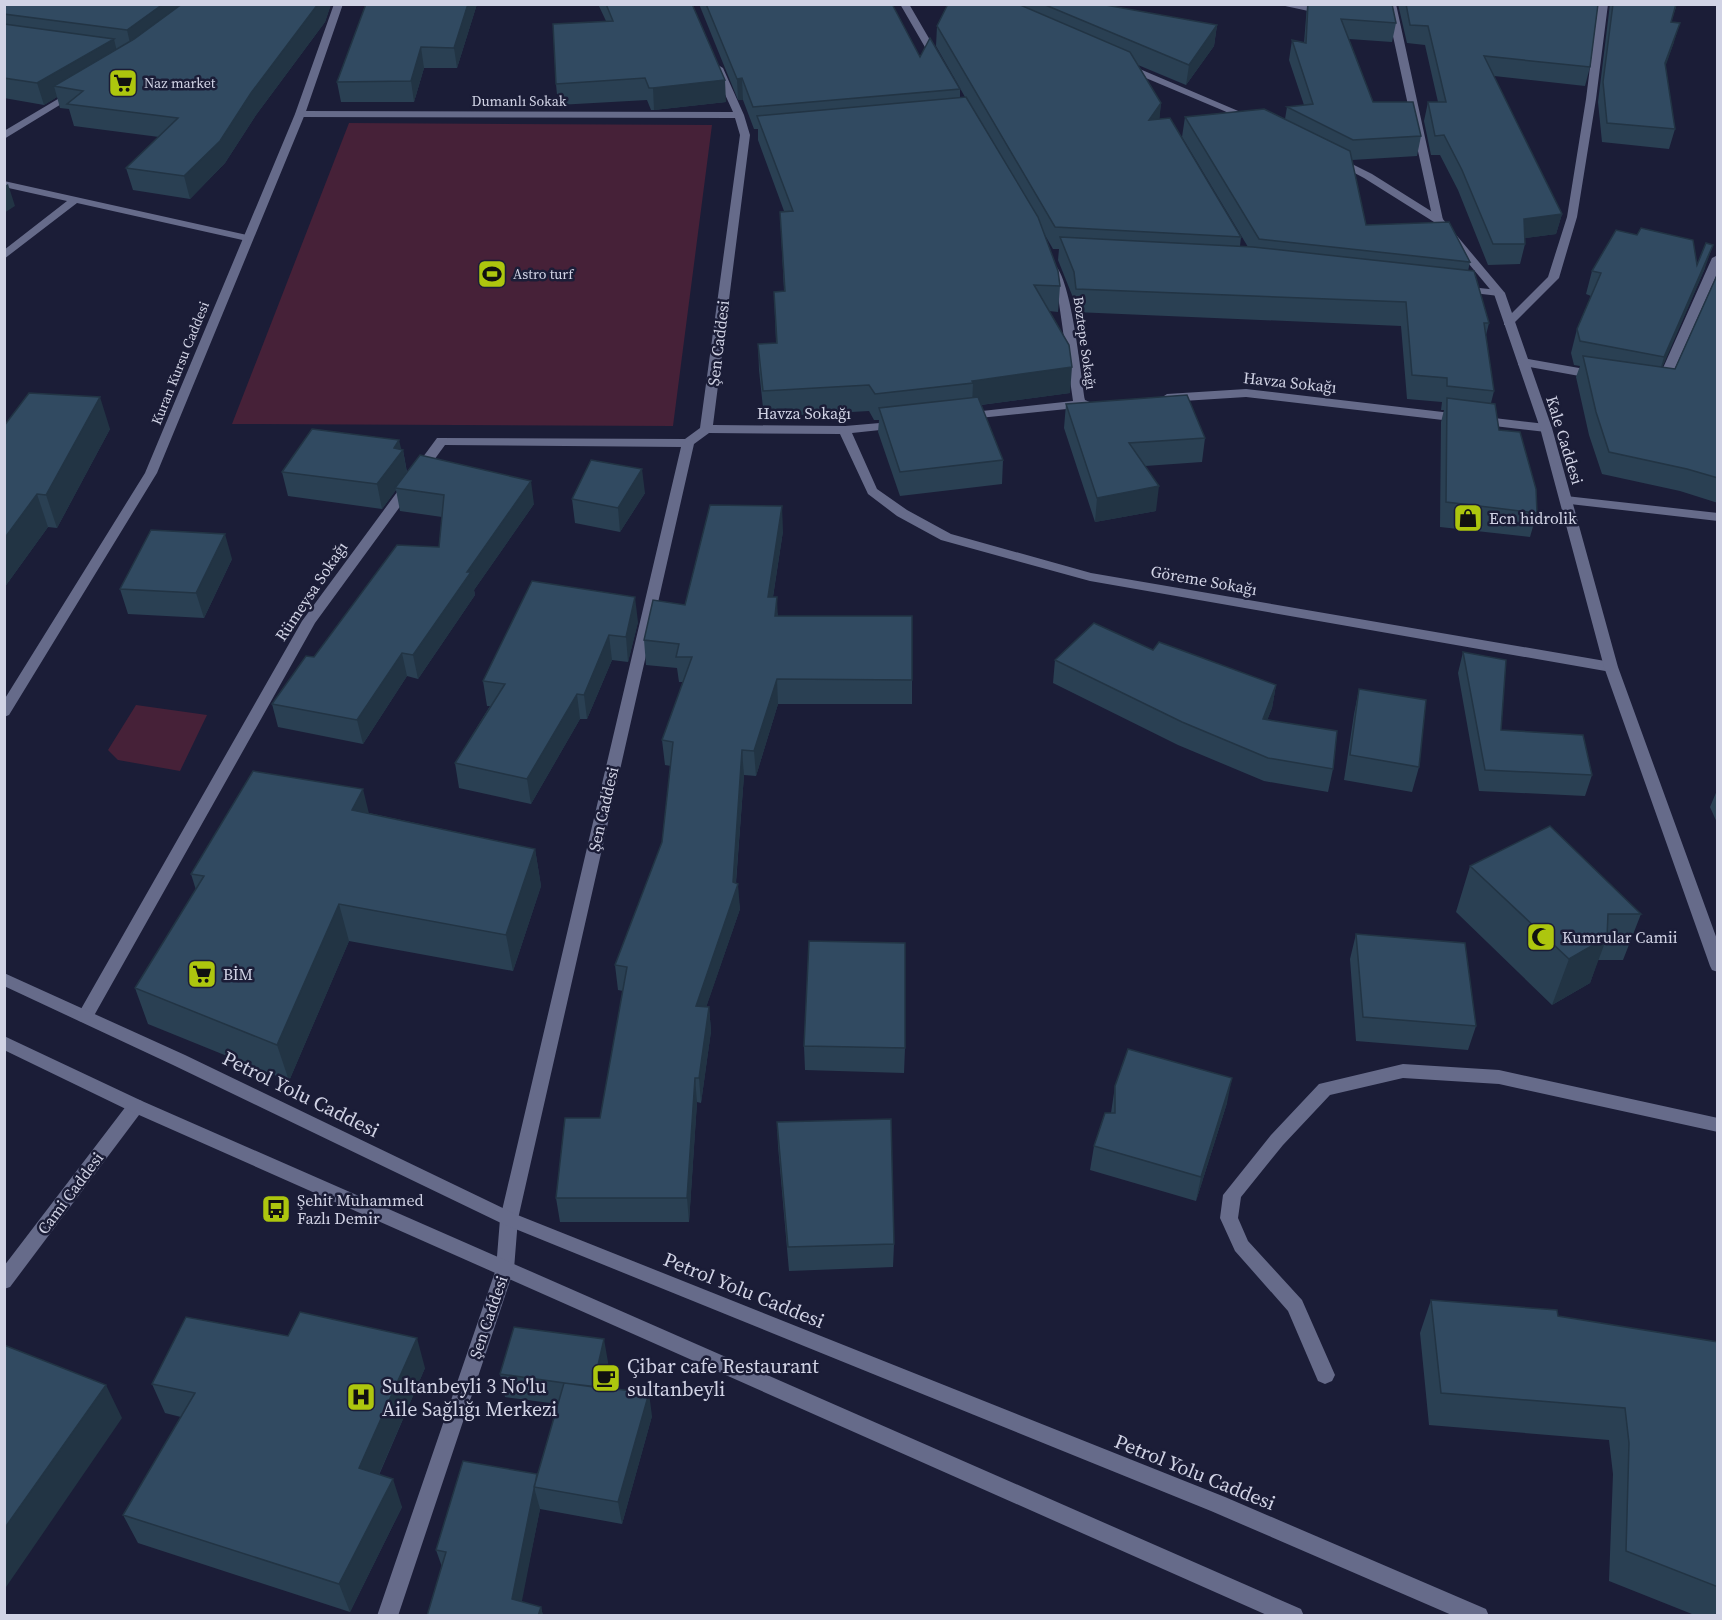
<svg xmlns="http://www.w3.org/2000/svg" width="1722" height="1620" font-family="'Source Serif 4',serif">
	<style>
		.green { fill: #462138 }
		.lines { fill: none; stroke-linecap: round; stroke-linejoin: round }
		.service { fill: #666b8a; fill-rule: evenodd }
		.minor { fill: #666b8a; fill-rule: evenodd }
		.tertiary { fill: #666b8a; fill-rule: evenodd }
		.secondary { fill: #666b8a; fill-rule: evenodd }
		.wall { fill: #2a4053 }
		.shaded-wall { fill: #223444 }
		.building { fill: #314a61; stroke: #223444; stroke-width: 1.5 }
		.labels { text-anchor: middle; stroke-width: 5; stroke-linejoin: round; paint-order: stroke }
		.far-poi-label { font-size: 14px; fill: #d1d3e5; stroke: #1b1d37; text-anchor: start }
		.far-street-label { font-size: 14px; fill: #d1d3e5; stroke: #1b1d37 }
		.street-label { font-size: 16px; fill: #d1d3e5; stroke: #1b1d37 }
		.poi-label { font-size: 16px; fill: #d1d3e5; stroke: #1b1d37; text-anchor: start }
		.near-street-label { font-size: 20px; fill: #d1d3e5; stroke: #1b1d37 }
		.near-poi-label { font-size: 20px; fill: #d1d3e5; stroke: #1b1d37; text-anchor: start }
	</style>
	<rect width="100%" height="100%" fill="#1b1d37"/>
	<path class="green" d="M349 123 712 125 673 426 232 424Z
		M136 705 207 715 180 771 118 760 108 750Z"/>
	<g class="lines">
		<path class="service" d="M1403 1064 1499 1070 1718 1118V1132L1499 1084 1403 1078 1330 1095 1283 1145 1241 1197 1238 1218 1248 1241 1302 1300 1335 1375 1332 1381 1325 1384 1318 1381 1288 1311 1235 1251 1220 1218 1223 1195 1271 1135 1319 1084Z"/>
		<path class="minor" d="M900 4H909L941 59 939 61H933Z
			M1276 4H1299L1332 12 1327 15Z
			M1386 4H1396L1443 220 1438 223 1433 220Z
			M1598 4H1608L1596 99 1577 217 1559 278 1512 325H1504V321L1548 277 1567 217 1586 99Z
			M718 65 723 68 744 115 750 135 713 425 845 426 903 421V427L899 428 852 433 877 489 907 510 951 534 1091 573 1611 662 1618 667 1611 672 1090 581 941 540 897 516 868 494 840 434 709 433 694 444 518 1219 514 1269 398 1616H377L496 1269 500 1219 681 447 445 445 315 623 91 1021 85 1022 79 1021 77 1016 302 621 437 438 685 439 700 428 740 135 735 118 300 117 295 114 300 111 733 112 713 68Z
			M73 90 81 92 4 139V131Z
			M4 181 247 235 252 238 247 241 77 203 4 259V250L67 201 4 187Z
			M1718 255V272L1667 386 1661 390 1657 389 1655 386 1712 258Z
			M1052 263C1071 270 1081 377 1085 400L1092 403 1086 407 960 420 958 417 964 413 1073 401 1058 296 1046 266Z
			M1460 286 1499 290 1505 293 1499 296 1456 291 1454 289Z
			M1522 358 1596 371 1602 375 1596 379 1518 365V359Z
			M1246 389 1546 424 1552 428 1546 432 1246 397 1167 402 1161 398 1167 394Z
			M1566 496 1718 513V521L1561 503 1560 500 1561 497Z
			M136 1099 142 1101 145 1106 142 1111 10 1287 4 1289V1266L130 1101Z"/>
		<path class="tertiary" d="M334 4H343L305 114 157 473 9 715 4 717V700L145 473 295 114Z"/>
		<path class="secondary" d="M1122 64H1128L1257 119 1248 121 1122 68Z
			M1336 156 1372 174 1442 218 1505 293 1552 428 1618 667 1718 942V972L1712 970 1710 966 1604 667 1540 428 1494 294 1434 222 1364 178 1332 161 1331 159Z
			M4 973 185 1055 515 1214 1225 1497 1486 1609 1489 1616H1454L1211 1511 503 1224 173 1065 4 986Z
			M4 1036 142 1101 1301 1609 1304 1616H1269L130 1111 4 1050Z"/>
	</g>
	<path class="wall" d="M4 4H331L325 22 256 115 225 163 190 199 133 190 126 168 159 137 74 126 69 109 60 108 57 97 44 105 4 98Z
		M477 4 457 68H424L414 102H341L337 82Z
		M598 4H692L726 102 654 110H651L647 100 558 105 556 84 606 21Z
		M699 4H892L920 57 960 89V97H965L936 46 937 26 948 4H1100L1217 25 1214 46 1186 85 1138 65 1161 103 1159 119 1241 237 1240 246 1248 247 1182 137 1185 117 1285 119 1287 107 1304 105 1289 60 1292 40 1304 43 1307 5 1306 4H1392L1396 23 1392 42 1349 39 1373 102 1421 136 1417 156 1352 160 1366 225 1470 262 1468 271 1489 323 1486 335 1494 391 1491 403 1499 430 1537 513 1530 537 1440 527 1441 422 1444 410H1441L1442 402 1407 399 1401 326 1075 312 1072 295 1058 260 1059 249H1053L1042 230 1060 286 1058 312 1049 311 1070 393 981 405 1003 460 1002 484 900 496 878 432 879 420H874L869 411 764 417 759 370 758 344 776 343 774 292 784 291 780 212 784 211 758 140V129H754L743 100H738Z
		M1398 4H1598L1590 67 1585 86 1494 76 1562 214 1556 234 1525 238V244L1520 264 1488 265 1458 190 1440 155H1431L1424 121 1428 102H1438L1425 45 1407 43Z
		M1610 4H1677L1671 22 1674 42 1665 66 1675 129 1669 149 1602 142 1598 102Z
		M1697 265 1705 268 1662 367 1675 369 1718 273V503L1680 491 1602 474 1589 435 1576 377 1580 366 1574 365 1571 353 1577 329 1591 296 1586 294 1592 271Z
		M1066 404 1205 438 1202 462 1145 466 1156 511 1095 522 1064 428Z
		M4 426 110 429 57 528 48 527 4 588Z
		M401 450H403L407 472 534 504 474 590 475 595 418 679 407 676 363 744 278 727 272 704 314 657 439 547 442 517 400 511 396 490 382 509 288 496 282 472Z
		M645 493 620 532 575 523 572 499Z
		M783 531 773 597 778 616 912 680V704H778L756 776 744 775 736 883 740 909 706 1007H709L711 1031 701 1103 697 1102 689 1222H560L556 1198 600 1118 623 991 618 990 615 965 662 842 671 766 665 765 662 740 683 682H679L677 668 646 665 644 640 685 605Z
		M232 559 204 618 128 614 120 589Z
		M638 622 628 662 612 660 587 719H580L531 804 459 788 455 763 490 706H487L483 681Z
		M1153 650 1276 685 1272 708 1267 720 1333 769 1328 792 1264 781 1178 745 1053 683 1055 660Z
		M1463 652 1501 730 1592 775 1585 796 1479 791 1458 673Z
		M1359 689 1419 767 1412 792 1344 780 1354 714Z
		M1718 788V825L1710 807Z
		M369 813 535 849 541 886 513 971 349 941 289 1081 148 1024 135 988 196 890 191 874Z
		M1470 866 1641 914 1623 960H1598L1590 983 1552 1005 1456 912Z
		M1356 934 1476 1026 1468 1050 1356 1041 1350 959Z
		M804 1046 905 1048 904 1073 805 1070Z
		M1115 1086 1227 1103 1196 1201 1090 1170 1094 1146 1111 1113Z
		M777 1122 894 1244 893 1267 789 1271 778 1146Z
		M1431 1300 1558 1316 1718 1342V1616H1697L1609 1581 1613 1474 1609 1440 1429 1425 1420 1333Z
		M608 1362 602 1388 652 1416 622 1524 540 1509 521 1602 541 1607 543 1616H427L442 1567 436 1550 537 1474 538 1476 558 1404 505 1397 500 1374Z
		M425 1368 379 1475 402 1507 350 1612 138 1543 123 1515 181 1417 165 1413 152 1384Z"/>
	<path class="shaded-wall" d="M163 4H197L132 52 127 30Z
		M318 4H331L325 22 256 115 225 163 190 199 184 176 251 93Z
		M468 4H477L457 68 454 48Z
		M1680 23 1674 42 1660 82 1665 63Z
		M1217 25 1214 46 1186 85 1189 65Z
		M114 39 119 60 54 86 57 97 44 105 37 83Z
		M421 47 424 68 414 102 411 81Z
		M742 78 743 100H738L737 79Z
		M725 80 726 102 654 110 653 88Z
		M1161 103 1159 124 1149 120Z
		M8 184 15 206 4 213V186Z
		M1562 214 1556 234 1519 239 1524 219Z
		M1713 245 1705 268 1657 380 1664 357Z
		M1072 367 1070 393 972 406 973 383 972 381Z
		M100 397 110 429 57 528 46 495Z
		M399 440 402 452 403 450 407 474 395 488 396 490 382 509 377 484 394 448Z
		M642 469 645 493 620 532 618 508Z
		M531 481 534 504 474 590 475 595 418 679 413 655 467 572Z
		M1159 486 1156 511 1095 522 1097 498Z
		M37 494 48 527 4 588V539Z
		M782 506 783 531 769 622 768 597Z
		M225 534 232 559 204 618 196 593Z
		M635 597 638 622 628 662 626 637Z
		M777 597 778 622 775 616Z
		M609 635 612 660 587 719 584 695Z
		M402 653 407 676 363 744 357 720Z
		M777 679 778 704 756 776 754 751Z
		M1276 685 1272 708 1259 742 1263 719Z
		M577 694 580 719 531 804 527 779Z
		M742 750 744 775 735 893 738 884 740 909 698 1031 696 1006 733 882Z
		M363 789 372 826 352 810Z
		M535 849 541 886 513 971 506 935Z
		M339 904 349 941 289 1081 277 1045Z
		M1607 937 1590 983 1552 1005 1569 959Z
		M709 1007 711 1031 701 1103 699 1078Z
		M695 1078 697 1102 689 1222 687 1198Z
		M1232 1078 1227 1103 1196 1201 1201 1177Z
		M417 1338 425 1368 369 1497 359 1468Z
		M604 1339 608 1362 597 1410 593 1387Z
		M106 1385 122 1418 4 1590V1529Z
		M649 1393 652 1416 622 1524 618 1502Z
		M393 1479 402 1507 350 1612 339 1584Z
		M534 1487 540 1509 519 1616 512 1599Z
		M541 1607 543 1616H538Z"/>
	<path class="building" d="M4 4H163L127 30 4 14Z
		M182 4H318L251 93 220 141 184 176 126 168 178 118 67 104 83 91 54 86 134 39Z
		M366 4H468L454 48 421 47 411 81 337 82Z
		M606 4H692L725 80 653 88H649L645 78 556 84 553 24 613 21Z
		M706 4H892L920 57 930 38 960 89 753 107 742 78 737 79Z
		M948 4H1018L1130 52 1161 103 1149 120 1170 118 1241 237 1055 227 937 26Z
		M1043 4H1100L1217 25 1189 65Z
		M1308 4H1392L1396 23 1341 19 1373 102H1413L1421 136 1353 140 1287 107 1313 104 1292 40 1306 43Z
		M1406 4H1598L1590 67 1484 56 1562 214 1524 219 1525 244H1493L1462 170 1444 135 1435 136 1428 102H1446L1428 26 1410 25Z
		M1613 4H1676L1671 22 1680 23 1665 63 1675 129 1607 123 1603 82Z
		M4 24 114 39 37 83 4 78Z
		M966 97 1038 217 1058 271 1060 286 1034 285 1069 345 1072 367 972 381 973 383 875 394 869 385 763 391 758 344 777 343 774 292 785 291 780 212 793 211 757 116Z
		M1264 109 1350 151 1366 225 1449 222 1470 262 1259 239 1185 117Z
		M1641 228 1693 240 1697 265 1706 243 1713 245 1664 357 1580 341 1577 329 1601 273 1592 271 1616 230 1637 235Z
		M1060 237 1253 247 1474 271 1489 323H1484L1494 391 1447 386V378L1412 375 1406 302 1076 289 1074 272Z
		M1718 273V478L1687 469 1609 452 1596 412 1583 356 1675 369Z
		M29 393 100 397 46 495 37 494 4 539V426Z
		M1187 395 1205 438 1129 443 1159 486 1097 498 1066 404Z
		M978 397 1003 460 900 472 879 408Z
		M1447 398 1495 404 1499 430 1520 432 1536 489 1537 513 1446 502Z
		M312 429 399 440 394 448 403 450 377 484 282 472Z
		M420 455 531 481 467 572H471L413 655 402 653 357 720 272 704 306 656 314 657 397 545 439 547 444 495 395 488Z
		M591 460 642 469 618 508 572 499Z
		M710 505 782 506 768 597H777L775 616H912V680L777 679 754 751 742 750 733 882 738 884 696 1006 709 1007 699 1078H695L687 1198H556L565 1118H600L627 967 615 965 662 842 673 742 662 740 692 657H676L679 644 644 640 653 600 685 605Z
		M151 530 225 534 196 593 120 589Z
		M532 581 635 597 626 637 609 635 584 695 577 694 527 779 455 763 505 684 483 681Z
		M1094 623 1153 650 1159 642 1276 685 1263 719 1337 731 1333 769 1268 758 1182 722 1055 660Z
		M1463 652 1506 660 1501 730 1583 735 1592 775 1485 770Z
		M1359 689 1426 700 1419 767 1350 755Z
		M253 771 363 789 352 810 535 849 506 935 339 904 277 1045 135 988 204 876 191 874Z
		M1550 826 1641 914H1608L1607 937 1569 959 1470 866Z
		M1356 934 1465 943 1476 1026 1363 1017Z
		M809 941 905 943V1048L804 1046Z
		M1128 1049 1232 1078 1201 1177 1094 1146 1105 1113H1115V1086Z
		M891 1119 894 1244 788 1247 777 1122Z
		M1431 1300 1557 1310 1558 1316 1718 1342V1587L1626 1551 1629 1443 1625 1408 1441 1393Z
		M300 1312 417 1338 359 1468 393 1479 339 1584 123 1515 195 1393 152 1384 186 1317 288 1336Z
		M514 1327 604 1339 593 1387 500 1374Z
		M4 1345 106 1385 4 1529Z
		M564 1383 649 1393 618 1502 534 1487Z
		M463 1461 537 1474 512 1599 541 1607 538 1616H427L446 1552 436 1550Z"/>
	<defs>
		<g id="supermarket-square" transform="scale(1.5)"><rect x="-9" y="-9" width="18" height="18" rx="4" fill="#adc60e" stroke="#1b1d37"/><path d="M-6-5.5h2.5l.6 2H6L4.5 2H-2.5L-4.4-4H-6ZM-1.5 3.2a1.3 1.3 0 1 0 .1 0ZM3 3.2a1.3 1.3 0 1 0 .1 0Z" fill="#111"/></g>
		<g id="stadium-square" transform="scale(1.5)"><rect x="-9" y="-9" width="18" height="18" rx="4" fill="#adc60e" stroke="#1b1d37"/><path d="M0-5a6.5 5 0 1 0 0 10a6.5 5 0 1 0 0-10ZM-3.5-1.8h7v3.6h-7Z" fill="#111"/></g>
		<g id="shop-square" transform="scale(1.5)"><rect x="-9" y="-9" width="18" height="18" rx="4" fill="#adc60e" stroke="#1b1d37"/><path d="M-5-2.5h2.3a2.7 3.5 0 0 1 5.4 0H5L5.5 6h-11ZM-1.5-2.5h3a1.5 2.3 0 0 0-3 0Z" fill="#111"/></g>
		<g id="mosque-square" transform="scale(1.5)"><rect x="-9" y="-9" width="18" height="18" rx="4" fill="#adc60e" stroke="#1b1d37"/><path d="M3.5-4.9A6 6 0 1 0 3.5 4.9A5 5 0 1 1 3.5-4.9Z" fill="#111"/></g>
		<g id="bus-square" transform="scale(1.5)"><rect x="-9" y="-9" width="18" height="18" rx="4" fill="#adc60e" stroke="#1b1d37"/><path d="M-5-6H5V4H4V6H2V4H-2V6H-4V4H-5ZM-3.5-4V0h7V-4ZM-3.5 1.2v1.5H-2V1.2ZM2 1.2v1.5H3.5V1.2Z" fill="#111"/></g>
		<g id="cafe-square" transform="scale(1.5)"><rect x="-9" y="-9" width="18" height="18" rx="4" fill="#adc60e" stroke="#1b1d37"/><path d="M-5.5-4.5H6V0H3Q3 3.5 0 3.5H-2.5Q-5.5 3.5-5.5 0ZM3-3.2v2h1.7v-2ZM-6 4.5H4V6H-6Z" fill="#111"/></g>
		<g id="hospital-square" transform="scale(1.5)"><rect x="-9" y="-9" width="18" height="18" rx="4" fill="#adc60e" stroke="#1b1d37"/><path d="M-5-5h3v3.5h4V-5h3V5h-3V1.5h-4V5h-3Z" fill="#111"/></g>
	</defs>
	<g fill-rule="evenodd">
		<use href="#supermarket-square" x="123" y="83"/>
		<use href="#stadium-square" x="492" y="274"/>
		<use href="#shop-square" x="1468" y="518"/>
		<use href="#mosque-square" x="1541" y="937"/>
		<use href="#supermarket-square" x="202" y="974"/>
		<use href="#bus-square" x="276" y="1209"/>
		<use href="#cafe-square" x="606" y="1378"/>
		<use href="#hospital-square" x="361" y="1397"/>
	</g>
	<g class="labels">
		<g class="far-poi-label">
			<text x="144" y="88">Naz market</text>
			<text x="513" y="279">Astro turf</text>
		</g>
		<g class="far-street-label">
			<text x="519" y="106">Dumanlı Sokak</text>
			<text transform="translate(1085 343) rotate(82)" y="5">Boztepe Sokağı</text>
			<text transform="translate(180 363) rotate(-68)" y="5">Kuran Kursu Caddesi</text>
		</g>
		<g class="street-label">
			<text transform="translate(718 343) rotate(-83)" y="6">Şen Caddesi</text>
			<text transform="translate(1290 382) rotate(6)" y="6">Havza Sokağı</text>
			<text x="804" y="419">Havza Sokağı</text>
			<text transform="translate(1565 440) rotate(73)" y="6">Kale Caddesi</text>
			<text transform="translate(1204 580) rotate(10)" y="6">Göreme Sokağı</text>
			<text transform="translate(311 591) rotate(-56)" y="6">Rümeysa Sokağı</text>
			<text transform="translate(603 809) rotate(-77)" y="6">Şen Caddesi</text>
			<text transform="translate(70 1193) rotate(-53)" y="6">Cami Caddesi</text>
			<text transform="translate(488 1317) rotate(-71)" y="6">Şen Caddesi</text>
		</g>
		<g class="poi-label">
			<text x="1489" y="524">Ecn hidrolik</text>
			<text x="1562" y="943">Kumrular Camii</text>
			<text x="223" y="980">BİM</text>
			<text x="297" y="1206">Şehit Muhammed<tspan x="297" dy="18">Fazlı Demir</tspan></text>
		</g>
		<g class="near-street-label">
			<text transform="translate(301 1094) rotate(26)" y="7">Petrol Yolu Caddesi</text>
			<text transform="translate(744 1290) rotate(22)" y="7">Petrol Yolu Caddesi</text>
			<text transform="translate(1195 1472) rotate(22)" y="7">Petrol Yolu Caddesi</text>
		</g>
		<g class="near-poi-label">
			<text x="627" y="1373">Çibar cafe Restaurant<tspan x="627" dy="23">sultanbeyli</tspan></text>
			<text x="382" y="1393">Sultanbeyli 3 No'lu<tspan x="382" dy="23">Aile Sağlığı Merkezi</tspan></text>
		</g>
	</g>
	<rect width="1722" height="1620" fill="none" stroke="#d1d3e5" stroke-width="12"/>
</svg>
